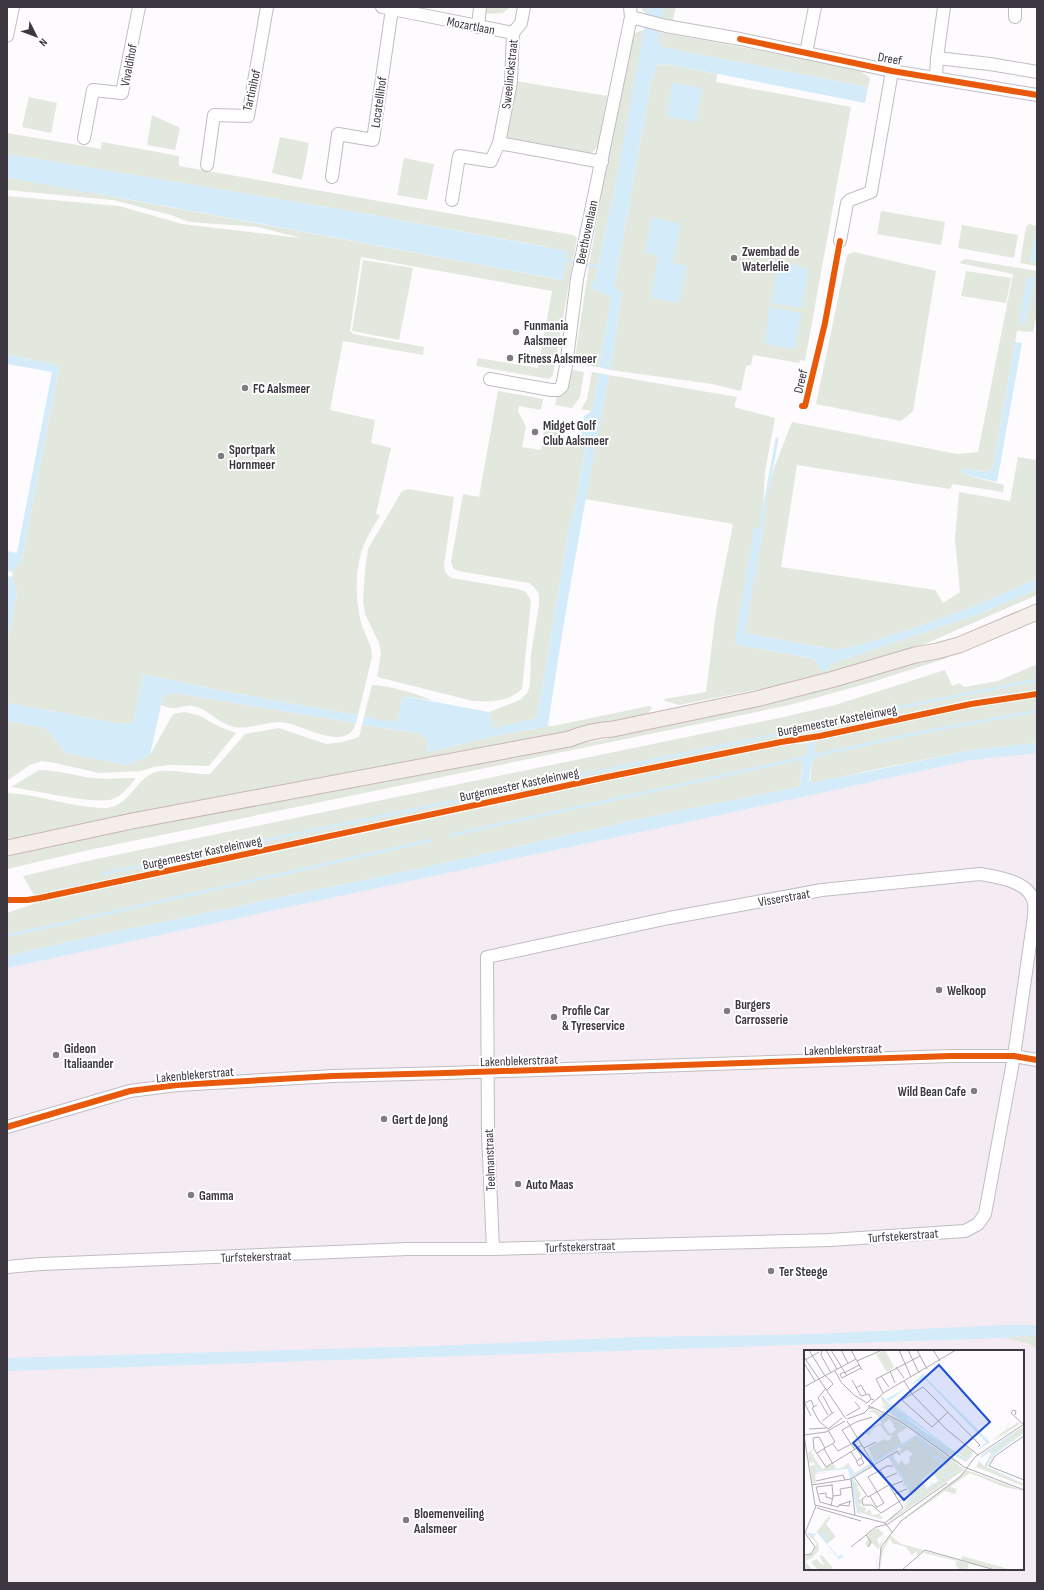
<svg xmlns="http://www.w3.org/2000/svg" width="1044" height="1590" font-family="'Sofia Sans Condensed',sans-serif">
	<style>
		.industrial { fill: #f5ebf3; fill-rule: evenodd }
		.green { fill: #e2e8dd; fill-rule: evenodd }
		.water { fill: #d4ecf9 }
		.pier { fill: #fdfbfe }
		.lines { fill: none; stroke-linecap: round; stroke-linejoin: round }
		.stream { stroke: #d4ecf9; stroke-width: 3 }
		.minor-casing { stroke: #c0bdc3; stroke-width: 14 }
		.major-casing { stroke: #c7b7b3; stroke-width: 17 }
		.minor { stroke: #fffeff; stroke-width: 12 }
		.major { stroke: #f4ede9; stroke-width: 15 }
		.cycleway-casing { stroke: #fff; stroke-width: 8 }
		.cycleway { stroke: #e8590c; stroke-width: 6 }
		.poi-dot { fill: #807c82; stroke: #fff; stroke-width: 1.5 }
		.labels { text-anchor: middle; stroke-width: 4; stroke-linejoin: round; paint-order: stroke }
		.street-label { font-size: 13px; fill: #3c3740; stroke: #fff }
		.poi-label { font-size: 13px; font-weight: bold; fill: #3c3740; stroke: #fff; text-anchor: start }
		.inset-river { fill: none; stroke: #d4ecf9; stroke-width: 2 }
		.inset-road { fill: none; stroke: #b0adb2; stroke-width: 1 }
		.view { fill: #1d4ed8; fill-opacity: 0.15; stroke: #1d4ed8; stroke-width: 2 }
		.inset-edge { fill: none; stroke: #3c3740; stroke-width: 2 }
	</style>
	<rect width="100%" height="100%" fill="#fdfbfe"/>
	<path class="industrial" d="M1037 751V1583H7V966L969 757ZM805 1351H1023V1569H805Z"/>
	<path class="green" d="M487 7H510L503 13 487 14 485 12Z
		M641 7 663 9 664 7H676L673 20C663 18 645 19 641 7Z
		M647 30 823 62 862 72 870 78 865 103 867 87 662 47 658 41 617 177 595 281 591 284V289L603 292 611 299 599 367 574 364 589 265 627 49C631 35 632 32 647 30Z
		M667 64 717 74 716 82 851 107 805 361 800 360 799 363 753 355 751 365 746 366 741 391 712 384 610 370 622 292 614 288 651 82 657 65Z
		M515 81 607 96 598 146 591 154 506 139Z
		M29 97 57 103 51 133 22 127Z
		M152 115 180 128 175 150 147 145Z
		M7 133 101 149 102 142 179 156V166L573 235 577 238 553 375 549 379 476 366 478 358 538 368 552 291 361 257 350 331 353 334 424 347 423 355 343 341 330 410 375 420 371 443 391 448 376 514 380 515C373 528 363 542 360 557 355 577 356 602 361 622 364 634 372 643 372 657L358 715 227 692 143 674 134 721 128 724 117 723 7 703V645L17 593 12 577 13 570 22 559 59 367 54 364 7 355V196L119 206 182 224 301 238 258 227 189 222 171 215 113 200 7 190V177L562 280 566 260 547 247 361 213 7 154Z
		M280 137 309 143 302 180 272 173Z
		M404 158 434 164 427 200 397 195Z
		M881 211 945 222 941 245 877 234Z
		M1029 224 1037 226V236L1035 235 1030 262 1036 263 1037 260V266L1020 263 1026 227Z
		M962 225 1018 235 1014 258 958 248Z
		M854 252 936 271 913 411 901 421 816 404 847 255Z
		M965 259 1037 271V312L1033 332 1017 331 993 467 988 472 964 469 962 474 1004 485 1003 492 953 484 950 489 797 465 781 567 935 590 943 603 960 592 955 539 959 492 1010 501 1018 457 1037 460V579L970 608 905 631 863 644 836 650 744 633 763 529 735 642 739 645 811 658 816 661 822 670 829 669 830 664 979 614 1037 589V595L918 647 803 682 755 690 679 705 665 701 664 699 706 692 716 611 733 524 585 499 609 375 737 397 734 407 775 418 765 472 763 511 774 468 792 422 957 454 978 452 1013 274 959 263ZM1034 278 1025 324H1019Z
		M363 260 413 268 399 340 352 331Z
		M966 271 1011 278 1006 303 961 296Z
		M573 370 584 372 580 397 572 408 555 405 557 395H562L566 390 569 373Z
		M592 372 599 373 592 411 581 409 587 399Z
		M498 391 543 399 541 410 519 406 518 411 526 427 522 447 541 450 545 424 563 436 581 438 587 440 573 516 570 521 537 718 493 729 489 712 520 700 527 693 530 686 531 654 539 605V594L534 587 529 583 458 571 453 568 451 562 463 494 479 497Z
		M408 489 454 497 444 565 445 572 451 578 518 589 526 592 531 601 522 689C508 702 491 702 473 701L377 677 381 653 379 643 365 614 363 601 365 570 368 549 402 491Z
		M947 655V658L869 683 790 705 89 850 7 869V857L17 853 158 822 306 796 557 746 583 743 606 739 629 732 914 660Z
		M1037 664V690L974 699 815 733 823 727 820 720 813 721 812 725 805 730 810 734 798 737 779 739 738 747 35 897 23 876 96 859 779 718 835 705 945 670 952 686 960 683 961 685 965 687 998 681Z
		M372 685C393 686 414 693 434 701L403 696 397 723 364 717Z
		M174 693 356 723C347 755 299 722 280 722 264 722 246 731 231 726 217 722 208 709 193 706 186 704 180 709 172 708 169 708 164 706 161 705L164 696Z
		M1037 697V743L972 750 867 771 814 783 810 782 812 762 816 756 814 748 815 741 996 702Z
		M649 706 652 707 648 714 643 717 7 843V793C34 794 62 804 89 807 95 807 101 809 107 808 129 806 136 779 155 772 168 768 194 775 210 774L245 734 279 728 326 744 343 742 359 737 362 725 419 733 427 741 429 752 490 737 548 726H553Z
		M185 712 198 715 220 727 236 733 209 766 171 765 154 767 141 771 99 773 55 763 42 761 30 765 7 781V721L45 728 66 753 128 765 150 755 173 714Z
		M809 743 803 765 799 787 648 817 417 869 75 940 7 956V913L36 903 716 758 781 745Z
		M39 770C55 770 70 774 85 777 102 780 119 778 136 778 130 785 122 796 113 799 95 805 33 790 11 787Z
		M1037 1335V1349L1027 1343 1003 1338Z"/>
	<path class="water" d="M648 7H664L658 41 662 47 867 87 865 103 667 64 657 65 651 82 614 288 622 292 610 370 599 367 611 299 603 292 591 289V284L595 281 617 177Z
		M672 83 702 88 696 122 666 116Z
		M7 154 361 213 567 251 563 280 127 199 24 181 7 177Z
		M652 217 680 224 673 263 687 266 679 303 651 298 658 256 645 253Z
		M1035 235 1037 236V263L1030 262Z
		M788 263 808 269 802 308 771 303 778 264Z
		M1027 277 1035 278 1025 324H1018Z
		M770 307 801 313 794 349 764 344Z
		M1015 342 1022 343 997 482 962 474 964 469 987 472 993 467Z
		M7 355 54 364 59 367 22 559 13 572 7 571V551L17 553 52 372 7 364Z
		M599 373 609 375C587 491 565 608 548 726L490 737 429 752 427 741 419 733 362 725 364 717 397 722 403 696 489 712 493 728 537 718 570 521 573 516 587 440 581 439 584 416 592 411Z
		M754 528 763 529 745 633 836 650 863 644 905 631 970 608 1037 579V589L979 614 830 664 829 669 822 671 816 661 811 658 739 645 735 642Z
		M7 576 12 577 17 593 7 645Z
		M143 674 227 692 358 715 356 723 174 693 164 696 161 705 150 755 128 765 66 753 45 728 7 721V703L117 723 128 724 134 720Z
		M820 719 823 723V727L816 733 814 748 816 756 812 762 809 780 812 783 972 750 1037 743V753L971 760 692 821 386 886 7 968V956L75 940 417 869 648 817 799 787 803 767 801 762C806 753 809 744 810 734L805 731 806 726 812 725V721Z
		M1002 1325H1037V1335L1003 1338 7 1371V1358L431 1346 637 1337 818 1334Z"/>
	<path class="pier" d="M819 732 817 741 807 743 808 734Z"/>
	<g class="lines">
		<path class="stream" d="M566 260 578 263
			M584 264 598 267
			M760 531 777 439
			M820 726 871 713 1037 680
			M813 756 922 732 1037 711
			M451 835 807 757
			M102 874 808 728
			M7 936 432 840"/>
		<g class="minor-casing">
			<path id="minor" d="M382 7 513 33
				M631 17 666 26 740 39 892 71 1037 95
				M1015 17V7
				M478 27 480 7
				M7 36 13 7
				M806 53 815 7
				M937 58 990 64 1037 72
				M936 77 937 58 944 7
				M84 138 93 90 122 93 139 7
				M499 143 602 162
				M207 165 214 115 248 116 267 7
				M332 177 338 134 373 140 392 9
				M452 200 459 156 491 161 499 143 511 82 513 33 521 23 524 7
				M840 241 847 203 850 200 871 192 892 71
				M490 379 551 390H558L562 386 566 366 577 279 631 17 630 7
				M7 1127 130 1091 177 1085 333 1076 446 1073 951 1056H1014L1037 1060
				M7 1267 41 1264 408 1249H493L830 1240 965 1231 978 1224 985 1214 1014 1056 1034 916C1034 912 1035 907 1034 903 1030 881 997 877 980 874L822 890 669 918 487 957 488 1134 493 1249"/>
		</g>
		<g class="major-casing">
			<path id="major" d="M7 848 132 821 569 739C584 733 597 730 613 729L756 699 834 679 915 655 937 651 959 645 1037 612"/>
		</g>
		<use href="#minor" class="minor"/>
		<use href="#major" class="major"/>
		<g class="cycleway-casing">
			<path id="cycleway" d="M740 39 892 71 1037 95
				M802 406H805L825 323 840 241
				M7 900H27L40 898 602 778 781 742 820 736 971 704 1037 694
				M7 1127 130 1091 177 1085 333 1076 446 1073 951 1056H1014L1037 1060"/>
		</g>
		<use href="#cycleway" class="cycleway"/>
	</g>
	<g class="poi-dot">
		<circle cx="734" cy="258" r="4"/>
		<circle cx="516" cy="332" r="4"/>
		<circle cx="510" cy="358" r="4"/>
		<circle cx="245" cy="388" r="4"/>
		<circle cx="535" cy="432" r="4"/>
		<circle cx="221" cy="456" r="4"/>
		<circle cx="939" cy="990" r="4"/>
		<circle cx="727" cy="1011" r="4"/>
		<circle cx="554" cy="1017" r="4"/>
		<circle cx="56" cy="1055" r="4"/>
		<circle cx="974" cy="1091" r="4"/>
		<circle cx="384" cy="1119" r="4"/>
		<circle cx="518" cy="1184" r="4"/>
		<circle cx="191" cy="1195" r="4"/>
		<circle cx="771" cy="1271" r="4"/>
		<circle cx="406" cy="1520" r="4"/>
	</g>
	<g class="labels">
		<g class="street-label">
			<text transform="translate(471 25) rotate(11)" y="5">Mozartlaan</text>
			<text transform="translate(890 58) rotate(10)" y="5">Dreef</text>
			<text transform="translate(128 65) rotate(-79)" y="5">Vivaldihof</text>
			<text transform="translate(509 74) rotate(-84)" y="5">Sweelinckstraat</text>
			<text transform="translate(251 90) rotate(-77)" y="5">Tartinihof</text>
			<text transform="translate(378 102) rotate(-82)" y="5">Locatellihof</text>
			<text transform="translate(586 232) rotate(-78)" y="5">Beethovenlaan</text>
			<text transform="translate(800 381) rotate(-76)" y="5">Dreef</text>
			<text transform="translate(837 720) rotate(-11)" y="5">Burgemeester Kasteleinweg</text>
			<text transform="translate(519 784) rotate(-12)" y="5">Burgemeester Kasteleinweg</text>
			<text transform="translate(202 852) rotate(-12)" y="5">Burgemeester Kasteleinweg</text>
			<text transform="translate(784 897) rotate(-10)" y="5">Visserstraat</text>
			<text transform="translate(843 1049) rotate(-2)" y="5">Lakenblekerstraat</text>
			<text transform="translate(519 1060) rotate(-2)" y="5">Lakenblekerstraat</text>
			<text transform="translate(195 1074) rotate(-5)" y="5">Lakenblekerstraat</text>
			<text transform="translate(489 1160) rotate(-92)" y="5">Teelmanstraat</text>
			<text transform="translate(903 1235) rotate(-4)" y="5">Turfstekerstraat</text>
			<text transform="translate(580 1246) rotate(-2)" y="5">Turfstekerstraat</text>
			<text transform="translate(256 1256) rotate(-2)" y="5">Turfstekerstraat</text>
		</g>
		<g class="poi-label">
			<text x="742" y="256">Zwembad de<tspan x="742" dy="15">Waterlelie</tspan></text>
			<text x="524" y="330">Funmania<tspan x="524" dy="15">Aalsmeer</tspan></text>
			<text x="518" y="363">Fitness Aalsmeer</text>
			<text x="253" y="393">FC Aalsmeer</text>
			<text x="543" y="430">Midget Golf<tspan x="543" dy="15">Club Aalsmeer</tspan></text>
			<text x="229" y="454">Sportpark<tspan x="229" dy="15">Hornmeer</tspan></text>
			<text x="947" y="995">Welkoop</text>
			<text x="735" y="1009">Burgers<tspan x="735" dy="15">Carrosserie</tspan></text>
			<text x="562" y="1015">Profile Car<tspan x="562" dy="15">&amp; Tyreservice</tspan></text>
			<text x="64" y="1053">Gideon<tspan x="64" dy="15">Italiaander</tspan></text>
			<text x="966" y="1096" text-anchor="end">Wild Bean Cafe</text>
			<text x="392" y="1124">Gert de Jong</text>
			<text x="526" y="1189">Auto Maas</text>
			<text x="199" y="1200">Gamma</text>
			<text x="779" y="1276">Ter Steege</text>
			<text x="414" y="1518">Bloemenveiling<tspan x="414" dy="15">Aalsmeer</tspan></text>
		</g>
	</g>
	<g transform="translate(804 1350)">
		<rect width="220" height="220" fill="#fdfbfe"/>
		<path d="M81 0 90 17 83 22 72 4ZM76 46 103 67 101 69 153 104 164 109 169 103 162 108 153 103 161 95 169 102V105L162 112 147 104 146 106 78 57 82 56 80 53 81 55 76 58 80 55ZM69 59 93 70 105 79 103 78 93 84 98 94 71 111 64 98 80 89 85 91 88 85 84 86 76 75 67 80V85L64 82 65 87 62 83V79L78 73 71 63 67 62 65 63 62 65ZM86 69 92 80 86 84 79 74ZM89 66 160 115 149 110 160 120 86 171 85 169 102 158 99 157 122 140 112 146 86 106 111 147 99 156 108 145 106 142 104 144 105 140 101 135 99 136 100 132 96 125 94 128 95 124 84 107 93 102 96 106 93 103 89 106 94 114 98 110 101 115 106 112 105 107 109 104 103 100 97 104 95 101 98 100 95 97 113 86 115 87 106 80 148 110V109ZM122 96 129 107 135 106 141 118 130 123 135 130H137L123 139 117 129 138 115 133 108 129 109ZM206 69 203 79 215 72 216 74 188 92 198 83 186 89 202 80ZM218 77 220 83 189 103 182 117 220 134V136L172 117 175 111 180 116 187 104 185 101 175 106ZM10 99 7 103 9 105 12 103 9 106 18 119 29 114 32 117 30 119 40 117 44 113 51 123 68 112 69 115 49 127 68 114 51 124 46 117 17 121 12 116 13 123 25 122 11 124 12 134 8 133 6 116 11 115 10 112 5 113 4 103ZM163 120 220 141 200 137 166 123 146 137 153 139 151 144 141 141 100 170ZM49 129 55 136 53 137 57 145 54 149H57L58 153 55 155 62 158 61 163 66 159 68 165 75 164 74 161 78 168 82 167 77 169 54 162ZM25 166 27 167 22 174 32 187 23 194 13 182ZM73 178 80 184 73 189 75 195 82 185 73 202V220L72 212 74 199 68 193 64 197 61 193 65 189 63 185ZM2 183 9 186 14 193 15 200 8 208 1 211 8 220H0V206L9 203 13 193ZM86 185 97 194 120 200 114 205 112 201 108 205 102 197 88 193 86 188 79 201 76 220 77 200ZM121 201 187 220 164 214 165 217 161 220H156L151 214 153 211 120 203ZM18 205 29 218 27 220H15L8 214V211L13 209 18 215 20 214 15 206ZM158 206 194 216 207 220H193L157 210Z" fill="#e2e8dd" fill-rule="evenodd"/>
		<path d="M120 23V26L186 92 173 101 182 92 120 28 105 36ZM102 38 85 51 151 102 162 108 169 102 164 109 150 102 104 68 99 70 103 67 82 49ZM220 83 190 105 183 117 220 134 183 118 182 117 189 103ZM112 85 120 90 129 107 135 106 141 118 137 120 140 125 152 119 149 113 153 119 138 130 140 126 136 119 131 122 135 130H137L99 157 111 147 86 107 87 106 112 146 123 139 117 129 138 116 133 108 129 109 113 86 49 127 55 163 79 169 98 158 79 169 53 163 44 119 13 122 12 116 17 121 46 117 51 124 70 112 63 98 71 111ZM129 122 134 131 129 134 125 128 128 134 123 138 118 129ZM26 163 13 182 16 185 21 181 19 184 25 191 23 193 19 189 23 194 53 170 23 194 27 198 47 182 27 198 34 207 46 197 35 206 38 205 40 207 35 209 36 211 13 182 10 187 1 182 11 184Z" fill="#d4ecf9" fill-rule="evenodd"/>
		<path class="inset-river" d="M78 47 87 58 123 85M82 57 142 102M124 85 159 109M177 107 211 83"/>
		<path class="inset-road" d="M5 0 21 26M18 0 17 5 27 23M22 0 33 19M27 0 43 26M37 0 44 13M47 0 58 20M95 0 107 27M104 0 115 23M113 0 123 19M129 0 136 11M0 7 42 69M1 10 15 2M53 11 78 0M0 13 11 31M92 17 100 28M31 21 37 32 50 45 63 53 67 49 70 50M86 21 91 33M40 22 36 24 38 28 57 18M40 23 55 15M22 26 29 34 23 40M77 26 85 37M48 30 57 46 65 44 67 49M100 31 109 45 142 79 174 105M0 37 52 9M22 38 14 48 24 65M52 38 57 35 62 44M79 43 72 29 116 6M19 46 28 63M0 52 7 66M1 53 7 50 10 57M67 54 81 42 152 0M13 55 8 58 15 71 24 79M68 57 96 71 160 117 220 140M68 58 65 55V58H70M144 62 128 77 98 50 119 37 176 95 174 97M211 65 212 61 209 60 207 63 220 75M42 66 56 58 51 52M43 69 60 63 65 58M18 71 30 62M43 71 70 115M5 79 22 78M24 79 38 68M0 85 11 155 81 173 88 182M0 85 22 82 41 71M220 86 191 106 185 116 220 130M29 94 34 101 47 94M21 98 15 87 9 88 10 99 22 117 58 95M60 98 72 92M20 99 29 114M51 100 38 80 52 72 68 67M47 102 53 111 58 107 53 99M13 103 31 92 24 80M52 111 55 116 60 113 57 108M76 120 99 158 81 173M50 127 64 147 85 135M81 128 93 123M47 130 51 165M12 131 39 125 41 130M8 135 47 129 93 101 96 105M28 135 12 137 16 152 34 157 35 155 45 156 46 151M86 136 99 131M15 144 22 143V147L29 149M90 144 103 139M29 146 37 145 36 139 48 137M62 146 58 149 59 155H68L77 163 104 146M66 146 73 158M35 155 47 151M27 156 29 146 28 134M73 157 80 153 64 127 83 116H89M13 158 57 171M62 185 67 192 64 197M47 197 72 177 84 174 143 133M0 205 7 204 11 197 1 183 12 156M75 220 77 197 97 171 157 126 171 107 220 74M98 220 121 200 191 220"/>
		<path class="view" d="M135 15 186 72 100 150 49 93Z"/>
		<rect width="220" height="220" class="inset-edge"/>
	</g>
	<rect width="1044" height="1590" fill="none" stroke="#3c3740" stroke-width="16"/>
	<g transform="translate(36 36) rotate(132)" stroke="#ffffff" stroke-width="3" paint-order="stroke">
	<path d="M0-3L7 15L0 10L-7 15Z" fill="#3c3740"/>
	<text y="-6" font-size="11" font-weight="bold" text-anchor="middle" fill="#3c3740">N</text>
	</g>
</svg>
